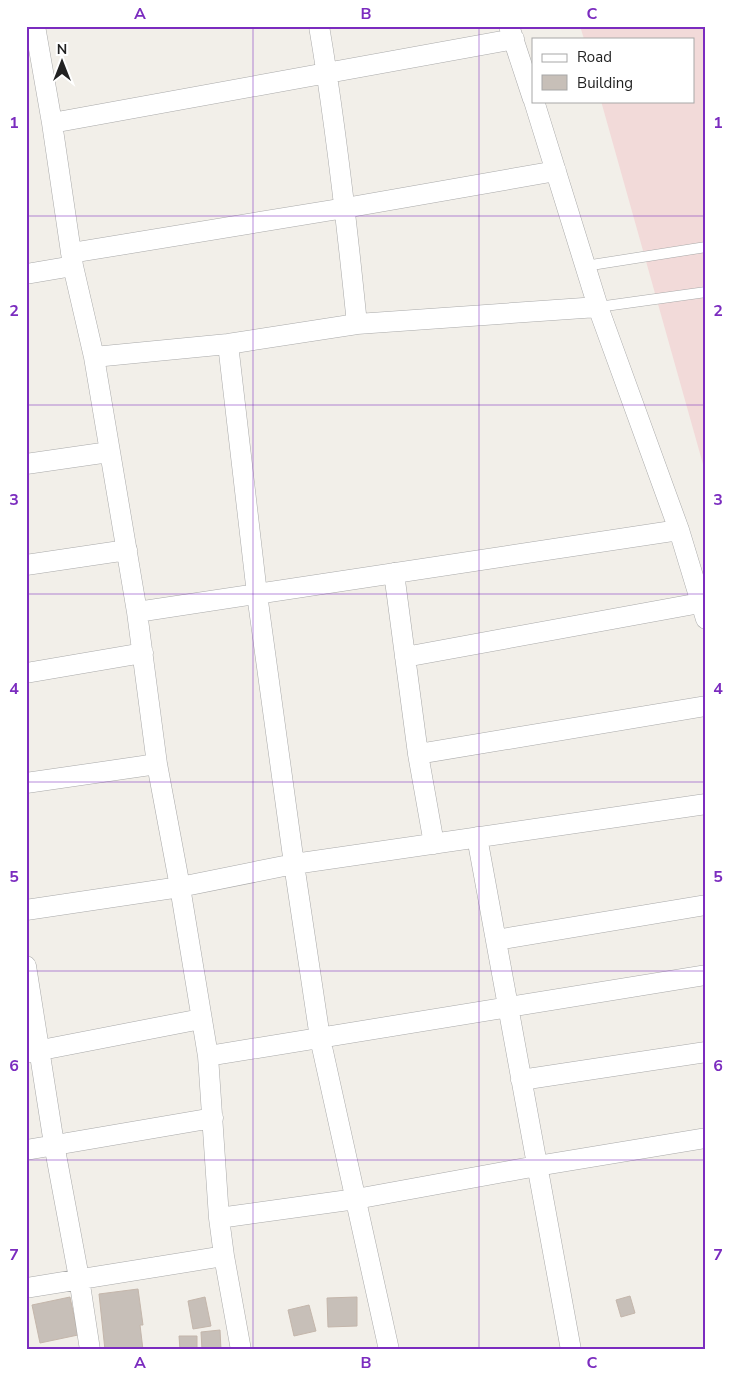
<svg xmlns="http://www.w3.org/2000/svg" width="732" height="1376" font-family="'Nunito Sans',sans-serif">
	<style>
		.commercial { fill: #f2dad9 }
		.building { fill: #c7bfb8; stroke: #c4b6ab }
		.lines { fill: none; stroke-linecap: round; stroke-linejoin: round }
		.lane-casing { stroke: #a9a9a9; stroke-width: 11 }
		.street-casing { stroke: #a9a9a9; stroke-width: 21 }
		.lane { stroke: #fff; stroke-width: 10 }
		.street { stroke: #fff; stroke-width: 20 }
		.grid { fill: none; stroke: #7b2cbf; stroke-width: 1; stroke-opacity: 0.55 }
		.neatline { fill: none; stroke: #7b2cbf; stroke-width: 2 }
		.grid-label { font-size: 16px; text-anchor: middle; font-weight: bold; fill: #7b2cbf }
	</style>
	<rect width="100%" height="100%" fill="#f2efe9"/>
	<path class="commercial" d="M580 26H706V475L601 101H693V39H584Z"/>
	<path class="building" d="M138 1289 143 1325H140L143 1350H105L99 1294Z
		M630 1296 635 1313 621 1317 616 1300Z
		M70 1297 78 1335 40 1343 32 1305Z
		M205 1297 211 1326 193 1329 188 1301Z
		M357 1297V1326L328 1327 327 1298Z
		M309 1305 316 1331 294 1336 288 1310Z
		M220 1330 221 1350H202L201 1332Z
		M179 1336H197V1350H180Z"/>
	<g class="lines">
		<g class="lane-casing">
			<path id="lane" d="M585 266 706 247
				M598 307 706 292"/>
		</g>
		<g class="street-casing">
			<path id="street" d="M35 26 52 123 73 266 94 357 137 612 157 764 180 887 208 1056 219 1218 224 1256 241 1350
				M319 26C336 125 347 225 357 324
				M509 26 533 99
				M534 101 598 307 679 530 706 619
				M52 123 514 39
				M71 253 345 208 556 171
				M26 274 73 266
				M228 344 257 594 294 864 320 1038 389 1350
				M94 357 228 344 357 324 598 307
				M26 464 109 452
				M26 565 127 550
				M394 573 418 754 434 844
				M137 612 679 530
				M405 657 700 603
				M26 673 143 653
				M418 754 706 706
				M26 783 157 764
				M477 837 571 1350
				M26 910 180 887 294 864 706 804
				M496 940 706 905
				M26 966 54 1144 79 1278 90 1350
				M26 1053 201 1019
				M208 1056 706 975
				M521 1080 706 1052
				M26 1150 213 1118
				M219 1218 356 1199 537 1166 706 1138
				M26 1288 224 1256"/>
		</g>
		<use href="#lane" class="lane"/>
		<use href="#street" class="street"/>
	</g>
	<path class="grid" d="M253 26V1350M479 26V1350M26 216H706M26 405H706M26 594H706M26 782H706M26 971H706M26 1160H706"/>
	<rect width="732" height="1376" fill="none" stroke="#ffffff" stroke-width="55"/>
	<rect x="532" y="38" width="162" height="65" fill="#ffffff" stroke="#a7a7a7"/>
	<rect x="542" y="54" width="25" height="8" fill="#ffffff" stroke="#a7a7a7"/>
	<text x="577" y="62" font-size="15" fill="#222222">Road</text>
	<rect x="542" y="75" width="25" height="15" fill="#c7bfb8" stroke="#a7a7a7"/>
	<text x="577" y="88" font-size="15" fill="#222222">Building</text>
	<g transform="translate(62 62)" stroke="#ffffff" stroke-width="4" paint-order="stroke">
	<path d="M0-4L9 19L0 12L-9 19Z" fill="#222222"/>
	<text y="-8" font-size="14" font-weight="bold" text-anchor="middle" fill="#222222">N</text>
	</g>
	<rect x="28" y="28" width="676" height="1320" class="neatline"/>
	<g class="grid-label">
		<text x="140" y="19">A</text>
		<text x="366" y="19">B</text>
		<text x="592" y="19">C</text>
		<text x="14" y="128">1</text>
		<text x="718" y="128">1</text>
		<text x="14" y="316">2</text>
		<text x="718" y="316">2</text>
		<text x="14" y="505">3</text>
		<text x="718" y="505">3</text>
		<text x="14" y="694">4</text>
		<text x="718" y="694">4</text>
		<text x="14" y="882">5</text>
		<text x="718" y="882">5</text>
		<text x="14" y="1071">6</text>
		<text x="718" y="1071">6</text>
		<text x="14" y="1260">7</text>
		<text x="718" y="1260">7</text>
		<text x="140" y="1368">A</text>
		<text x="366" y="1368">B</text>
		<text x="592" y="1368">C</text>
	</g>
</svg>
